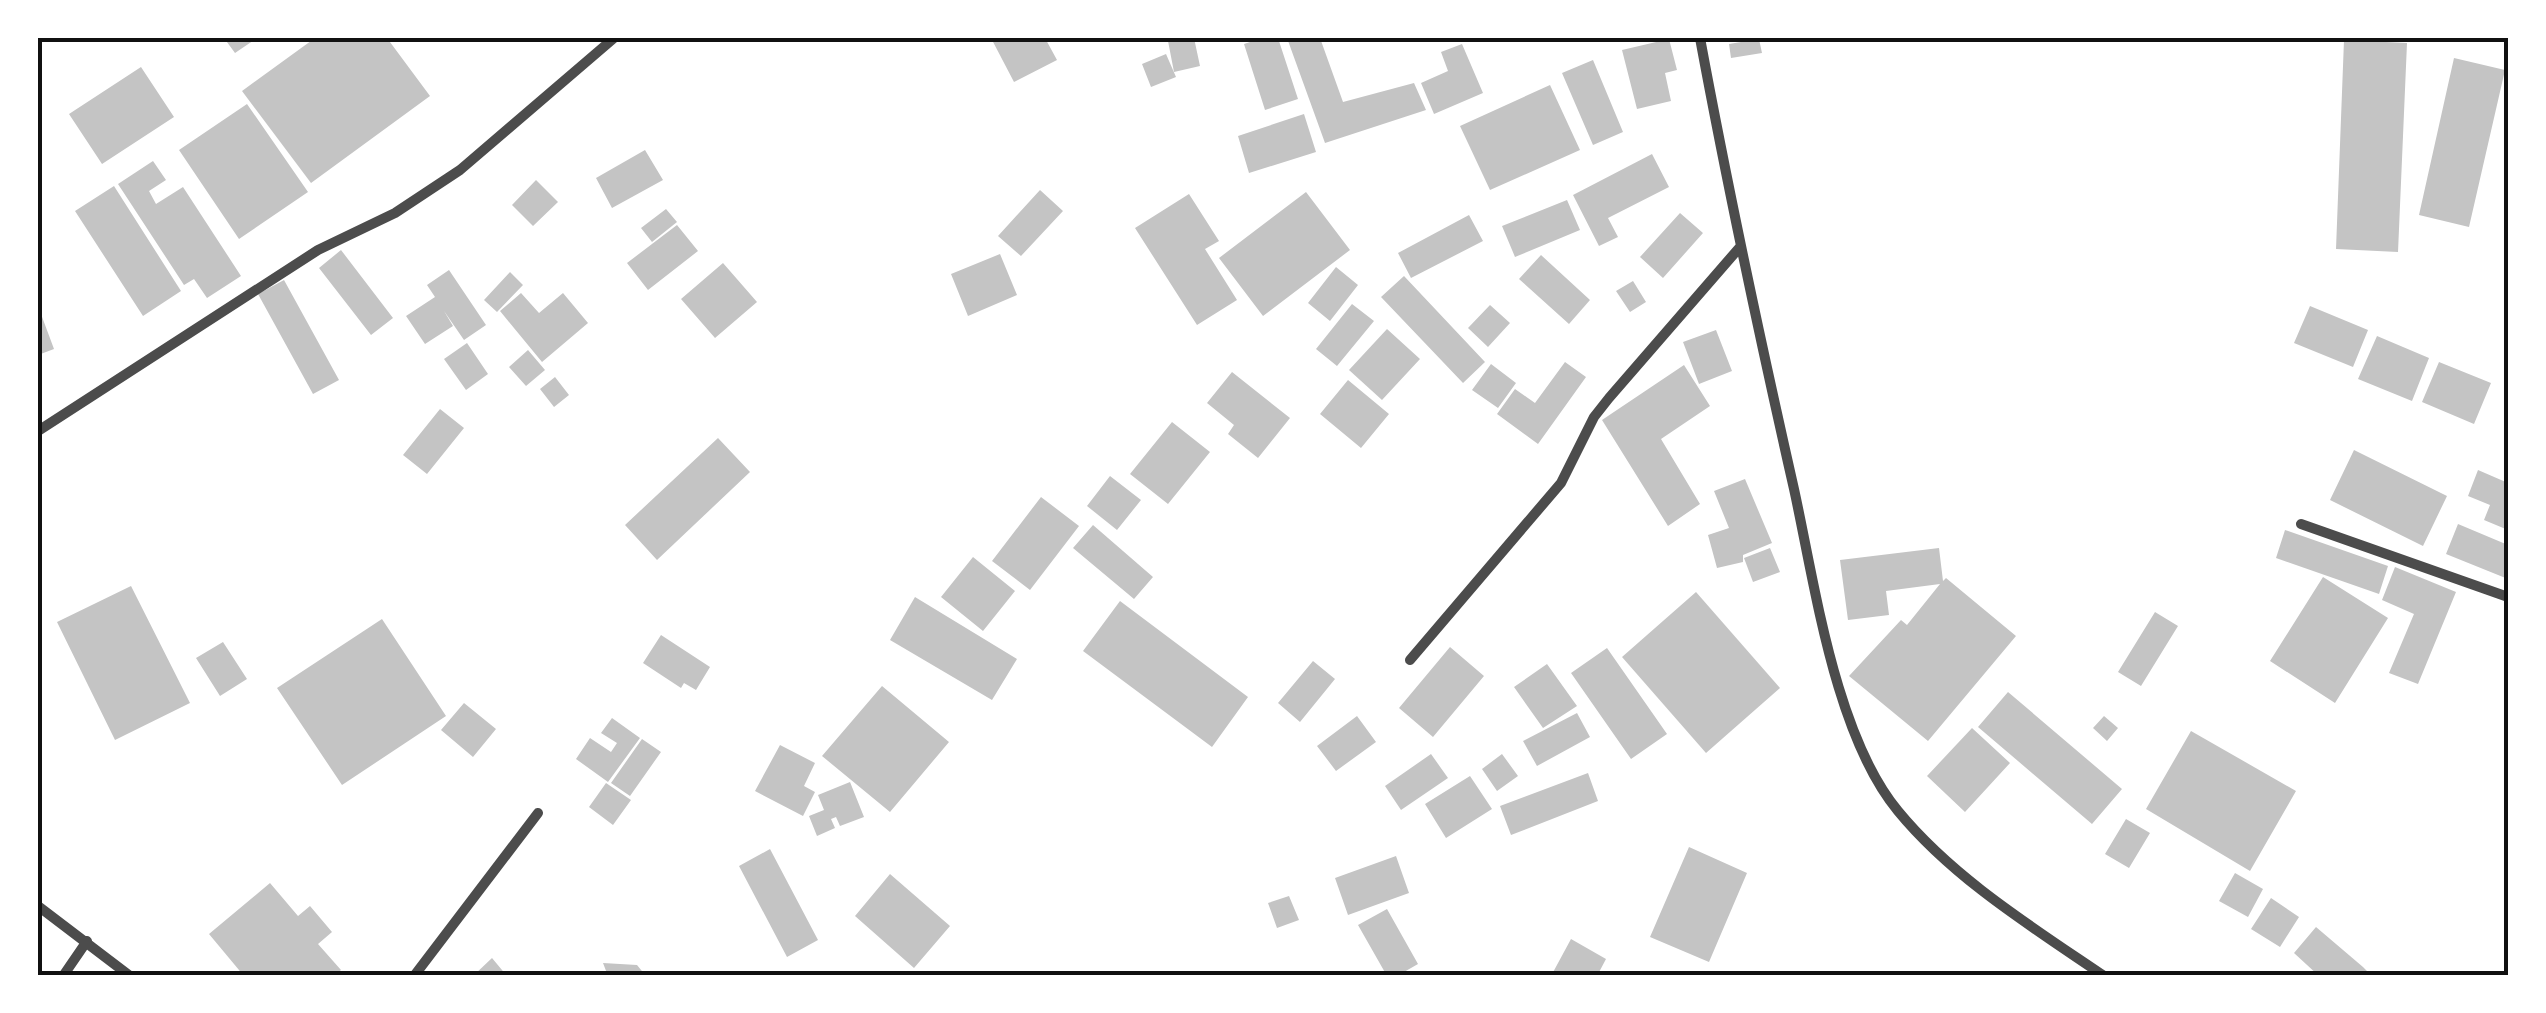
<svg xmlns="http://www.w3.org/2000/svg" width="2546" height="1013" font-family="Overpass,sans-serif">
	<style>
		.building { fill: #c4c4c4 }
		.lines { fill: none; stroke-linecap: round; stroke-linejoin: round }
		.minor { stroke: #4c4c4c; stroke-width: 10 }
		.neatline { fill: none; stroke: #111; stroke-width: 4 }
	</style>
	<rect width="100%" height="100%" fill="#fff"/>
	<path class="building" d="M224 38H257L235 53Z
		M315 38H387L430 96 311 183 242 91Z
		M991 38H1045L1057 60 1014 82Z
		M1184 38H1194L1200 66 1174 72 1168 41Z
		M1262 38H1278L1298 99 1265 110 1244 44Z
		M1287 38H1320L1343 102 1414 83 1426 110 1325 143Z
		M1669 39 1677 70 1665 73 1671 101 1637 109 1622 50Z
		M1759 39 1762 53 1731 58 1729 44Z
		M2344 40 2407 43 2398 252 2336 249Z
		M1462 44 1483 93 1434 114 1421 83 1448 71 1441 52Z
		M1166 54 1176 77 1151 87 1142 64Z
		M2454 58 2505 70 2469 227 2419 215Z
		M1593 60 1623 132 1593 145 1562 73Z
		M141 67 174 117 102 164 69 114Z
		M1550 85 1580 150 1490 190 1460 126Z
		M247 104 308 192 239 239 179 150Z
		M1304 114 1316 152 1249 173 1238 136Z
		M645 150 663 180 612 208 596 178Z
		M1652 154 1669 187 1608 218 1618 237 1599 246 1573 195Z
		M153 161 166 180 149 191 156 204 183 187 241 276 207 298 194 279 184 285 118 184Z
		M536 180 558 202 533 226 512 205Z
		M114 186 181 291 143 316 75 211Z
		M1040 190 1063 211 1021 256 998 236Z
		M1306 192 1350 250 1263 316 1219 258Z
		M1189 194 1219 241 1205 249 1237 300 1197 325 1135 228Z
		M1567 200 1580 230 1515 257 1502 226Z
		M666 209 677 222 652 242 641 228Z
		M1680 213 1703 233 1663 278 1640 257Z
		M1469 215 1483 241 1411 278 1398 253Z
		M677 225 698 251 648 290 627 263Z
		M341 250 393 318 371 335 319 268Z
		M1000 254 1017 295 968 316 951 274Z
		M1541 255 1590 300 1569 324 1519 279Z
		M723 263 757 302 715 338 681 299Z
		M1336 267 1358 285 1330 321 1308 303Z
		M449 270 486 325 464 340 444 311 453 326 425 344 406 316 435 297 427 285Z
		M510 272 523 285 497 312 484 300Z
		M1404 276 1485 362 1463 383 1381 297Z
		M284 280 339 380 313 394 258 294Z
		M1633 281 1646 302 1630 312 1616 291Z
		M521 293 539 313 563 293 588 323 542 362 500 311Z
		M1352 304 1374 321 1337 366 1316 349Z
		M1490 305 1510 323 1488 347 1468 328Z
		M38 306 54 349 38 355Z
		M2310 306 2368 330 2353 367 2294 343Z
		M1387 329 1420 359 1382 400 1349 370Z
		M1716 330 1732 371 1699 384 1683 342Z
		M2377 336 2429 358 2412 401 2358 379Z
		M467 343 488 374 466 390 444 359Z
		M528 350 545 370 526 386 509 367Z
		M1565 362 1586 377 1538 444 1497 414 1515 389 1535 403Z
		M2439 362 2491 383 2474 424 2422 402Z
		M1491 364 1516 383 1498 408 1472 390Z
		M1684 365 1710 406 1661 439 1700 504 1668 526 1602 420Z
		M1232 372 1290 418 1258 458 1228 434 1234 425 1207 403Z
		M555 377 569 395 554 407 540 389Z
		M1348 380 1389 414 1361 448 1320 414Z
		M440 409 464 428 427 474 403 455Z
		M1172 422 1210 452 1168 504 1130 474Z
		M718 438 750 472 657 560 625 525Z
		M2354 450 2447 496 2423 546 2330 500Z
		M2478 470 2508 483V530L2484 520 2490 505 2468 496Z
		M1110 476 1141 500 1117 530 1087 506Z
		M1745 479 1772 543 1743 555V562L1717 568 1708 535 1729 528 1714 491Z
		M1041 497 1079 526 1030 590 992 561Z
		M2458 524 2508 545V579L2446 554Z
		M1093 525 1153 577 1134 599 1073 548Z
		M2285 530 2388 566 2379 594 2276 558Z
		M1770 548 1780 572 1753 582 1744 558Z
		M1939 548 1943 581 1946 578 2016 636 1928 741 1849 676 1901 620 1907 625 1940 584 1886 591 1889 615 1848 620 1840 560Z
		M973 557 1015 591 983 631 941 597Z
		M2395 567 2456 592 2418 684 2389 673 2414 614 2382 600Z
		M2323 577 2388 618 2335 703 2270 661Z
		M131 586 190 703 115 740 57 622Z
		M1696 592 1780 688 1706 753 1622 657Z
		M915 597 1017 659 992 700 890 640Z
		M1120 601 1248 697 1212 747 1083 651Z
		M2155 612 2178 626 2141 686 2118 672Z
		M382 619 446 716 342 785 277 688Z
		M661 635 710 667 696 690 684 683 681 688 643 663Z
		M223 642 247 679 220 696 196 658Z
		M1450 647 1484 676 1433 737 1399 708Z
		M1607 648 1667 734 1631 759 1571 673Z
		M1313 661 1335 679 1300 722 1278 703Z
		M1547 664 1577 706 1543 728 1514 687Z
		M882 686 949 742 890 812 822 756Z
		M2008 692 2122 789 2092 824 1978 727Z
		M464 703 496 729 473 757 441 730Z
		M1577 713 1590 737 1537 766 1523 741Z
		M1357 716 1376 742 1336 771 1317 746Z
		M2104 716 2118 728 2107 741 2093 728Z
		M612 718 640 738 608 782 576 759 590 738 611 752 617 743 601 733Z
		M1972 728 2010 763 1965 812 1927 776Z
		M2191 731 2296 791 2250 871 2146 809Z
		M642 739 661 752 630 796 611 783Z
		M780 745 815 763 804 786 815 792 803 816 755 791Z
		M1431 754 1448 778 1401 810 1385 786Z
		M1502 754 1518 776 1497 791 1482 769Z
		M1588 773 1598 801 1511 835 1500 806Z
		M1470 776 1492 809 1446 838 1425 804Z
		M850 782 864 817 840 826 836 817 831 819 835 828 817 836 809 816 824 810 818 795Z
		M606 783 631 800 613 825 589 807Z
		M2126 819 2150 833 2129 868 2105 854Z
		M1689 847 1747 873 1709 962 1650 937Z
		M770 849 818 940 787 957 739 866Z
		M1396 856 1409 893 1348 915 1335 878Z
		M2235 873 2263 889 2248 917 2219 901Z
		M890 874 950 926 914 968 855 916Z
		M270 883 298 916 310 906 332 932 318 944 341 970 334 976H244L209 934Z
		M1289 896 1299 920 1277 928 1268 903Z
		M2271 898 2299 917 2280 947 2251 929Z
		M1387 909 1418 964 1397 976H1387L1358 925Z
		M2316 927 2363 967 2372 976H2319L2294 953Z
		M1571 939 1606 959 1597 976H1551Z
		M492 958 507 976H473Z
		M603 963 637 965 646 976H608Z"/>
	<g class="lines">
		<path class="minor" d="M1700 38C1728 189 1760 339 1794 489 1815 585 1835 735 1898 811 1953 878 2032 927 2104 976
			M38 431 318 250 395 213 460 170 614 38
			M2301 524 2508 597
			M1410 660 1561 483 1594 417 1609 398 1740 247
			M38 906 130 976
			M63 976 87 941
			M414 976 538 813"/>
	</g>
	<rect width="2546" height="1013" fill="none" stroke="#ffffff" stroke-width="80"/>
	<rect x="40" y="40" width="2466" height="933" class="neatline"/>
</svg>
